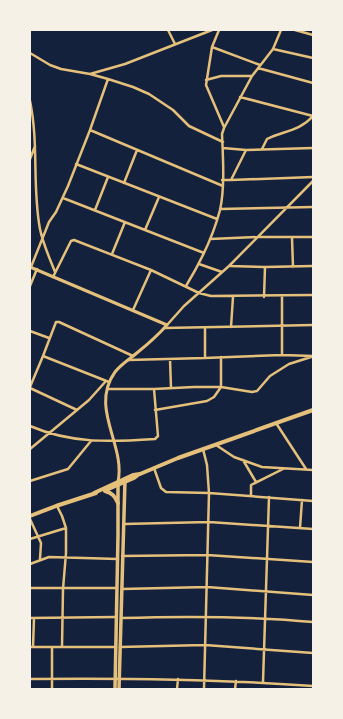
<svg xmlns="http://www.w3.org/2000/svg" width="343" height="719" font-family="Quicksand,sans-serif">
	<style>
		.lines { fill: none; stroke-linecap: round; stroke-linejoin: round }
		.minor { stroke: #e5c07b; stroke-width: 2.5 }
		.tertiary { stroke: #e5c07b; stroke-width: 3 }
		.secondary { stroke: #e5c07b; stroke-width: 3.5 }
		.trunk { stroke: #e5c07b; stroke-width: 4 }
	</style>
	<rect width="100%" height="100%" fill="#14213d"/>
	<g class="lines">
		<path class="minor" d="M168 30 175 44
			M219 30 212 47 206 85 224 127
			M295 30 313 35
			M212 47 260 65
			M273 49 313 58
			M30 53 50 65 61 69 90 74 108 79 133 87 149 94 173 110 189 126 223 142
			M258 68 313 83
			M90 74 125 64 212 30
			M206 80 221 76H252
			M240 97 313 116C300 131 283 131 267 139L262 149
			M30 101C39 144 32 187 40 229 43 244 50 259 55 272
			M90 130 108 79
			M223 148 246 150 313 148
			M30 159 35 146
			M76 164 217 219
			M222 180H231L246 150
			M231 180 313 177
			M124 183 137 150
			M63 198 204 253
			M220 209 313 207
			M95 210 108 177
			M145 230 159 197
			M292 238 293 267
			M210 239 258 237H313
			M112 254 125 222
			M199 264 222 272
			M230 266 265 267 313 266
			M31 267 49 222 56 212 68 186 90 130 223 186
			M53 277 71 241 74 240 151 270 199 293 211 296 313 295
			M30 286 37 269
			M186 286C200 263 213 237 220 210 225 188 223 157 222 134L224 128 252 76 273 49 281 30
			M264 297 265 267
			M133 310 151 270
			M167 325 184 306 229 266 313 181
			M231 327 233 297
			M164 328 313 325
			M205 328V358
			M30 331 49 338
			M282 355V296
			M170 359 171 388
			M128 360 205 358 282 355 313 356
			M109 382 43 356 56 322H59L133 356
			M30 387 43 356
			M30 388 77 410 30 449
			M107 389H154L194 387H221V357
			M77 410 89 400 106 381
			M155 410 207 401 214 397 221 387 252 392 257 391 270 376 289 364 311 357
			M276 423 306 469
			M30 426C72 444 111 442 155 439L158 436 154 389
			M216 445 234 457 262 467 313 470
			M203 449 207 465 209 493 204 689
			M243 460 256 482
			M154 468 161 488 166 492 209 493 313 501
			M30 481 68 469 91 441
			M251 495V485L283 469
			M57 506 62 516 66 528V553L63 589 62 647
			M30 519 41 543 40 559
			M124 524 209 522 313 529
			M300 528 302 500
			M30 539 66 528
			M122 556 207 555 313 562
			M30 564 49 557 118 559
			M30 588H117
			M122 589 207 587 313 595
			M30 618 116 617
			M121 618C185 616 249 616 313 622
			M30 647H116
			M33 647 34 618
			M120 647 205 645 313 653
			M30 679C125 678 219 679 313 686
			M263 682 269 497
			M52 689V647
			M177 689 178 679
			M235 689 236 681"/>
		<path class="tertiary" d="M30 267 167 325C158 335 148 344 138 352 130 359 121 364 115 372 89 408 126 445 118 482"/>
		<path class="secondary" d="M115 689 118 535V483
			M119 689 125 480"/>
		<path class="trunk" d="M106 490 134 478 138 475
			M105 491C112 493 115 496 118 503
			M94 493 133 475 140 474 178 458 313 410
			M30 516 56 506 96 493"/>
	</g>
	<rect width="343" height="719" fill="none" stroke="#f6f1e7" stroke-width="62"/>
</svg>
